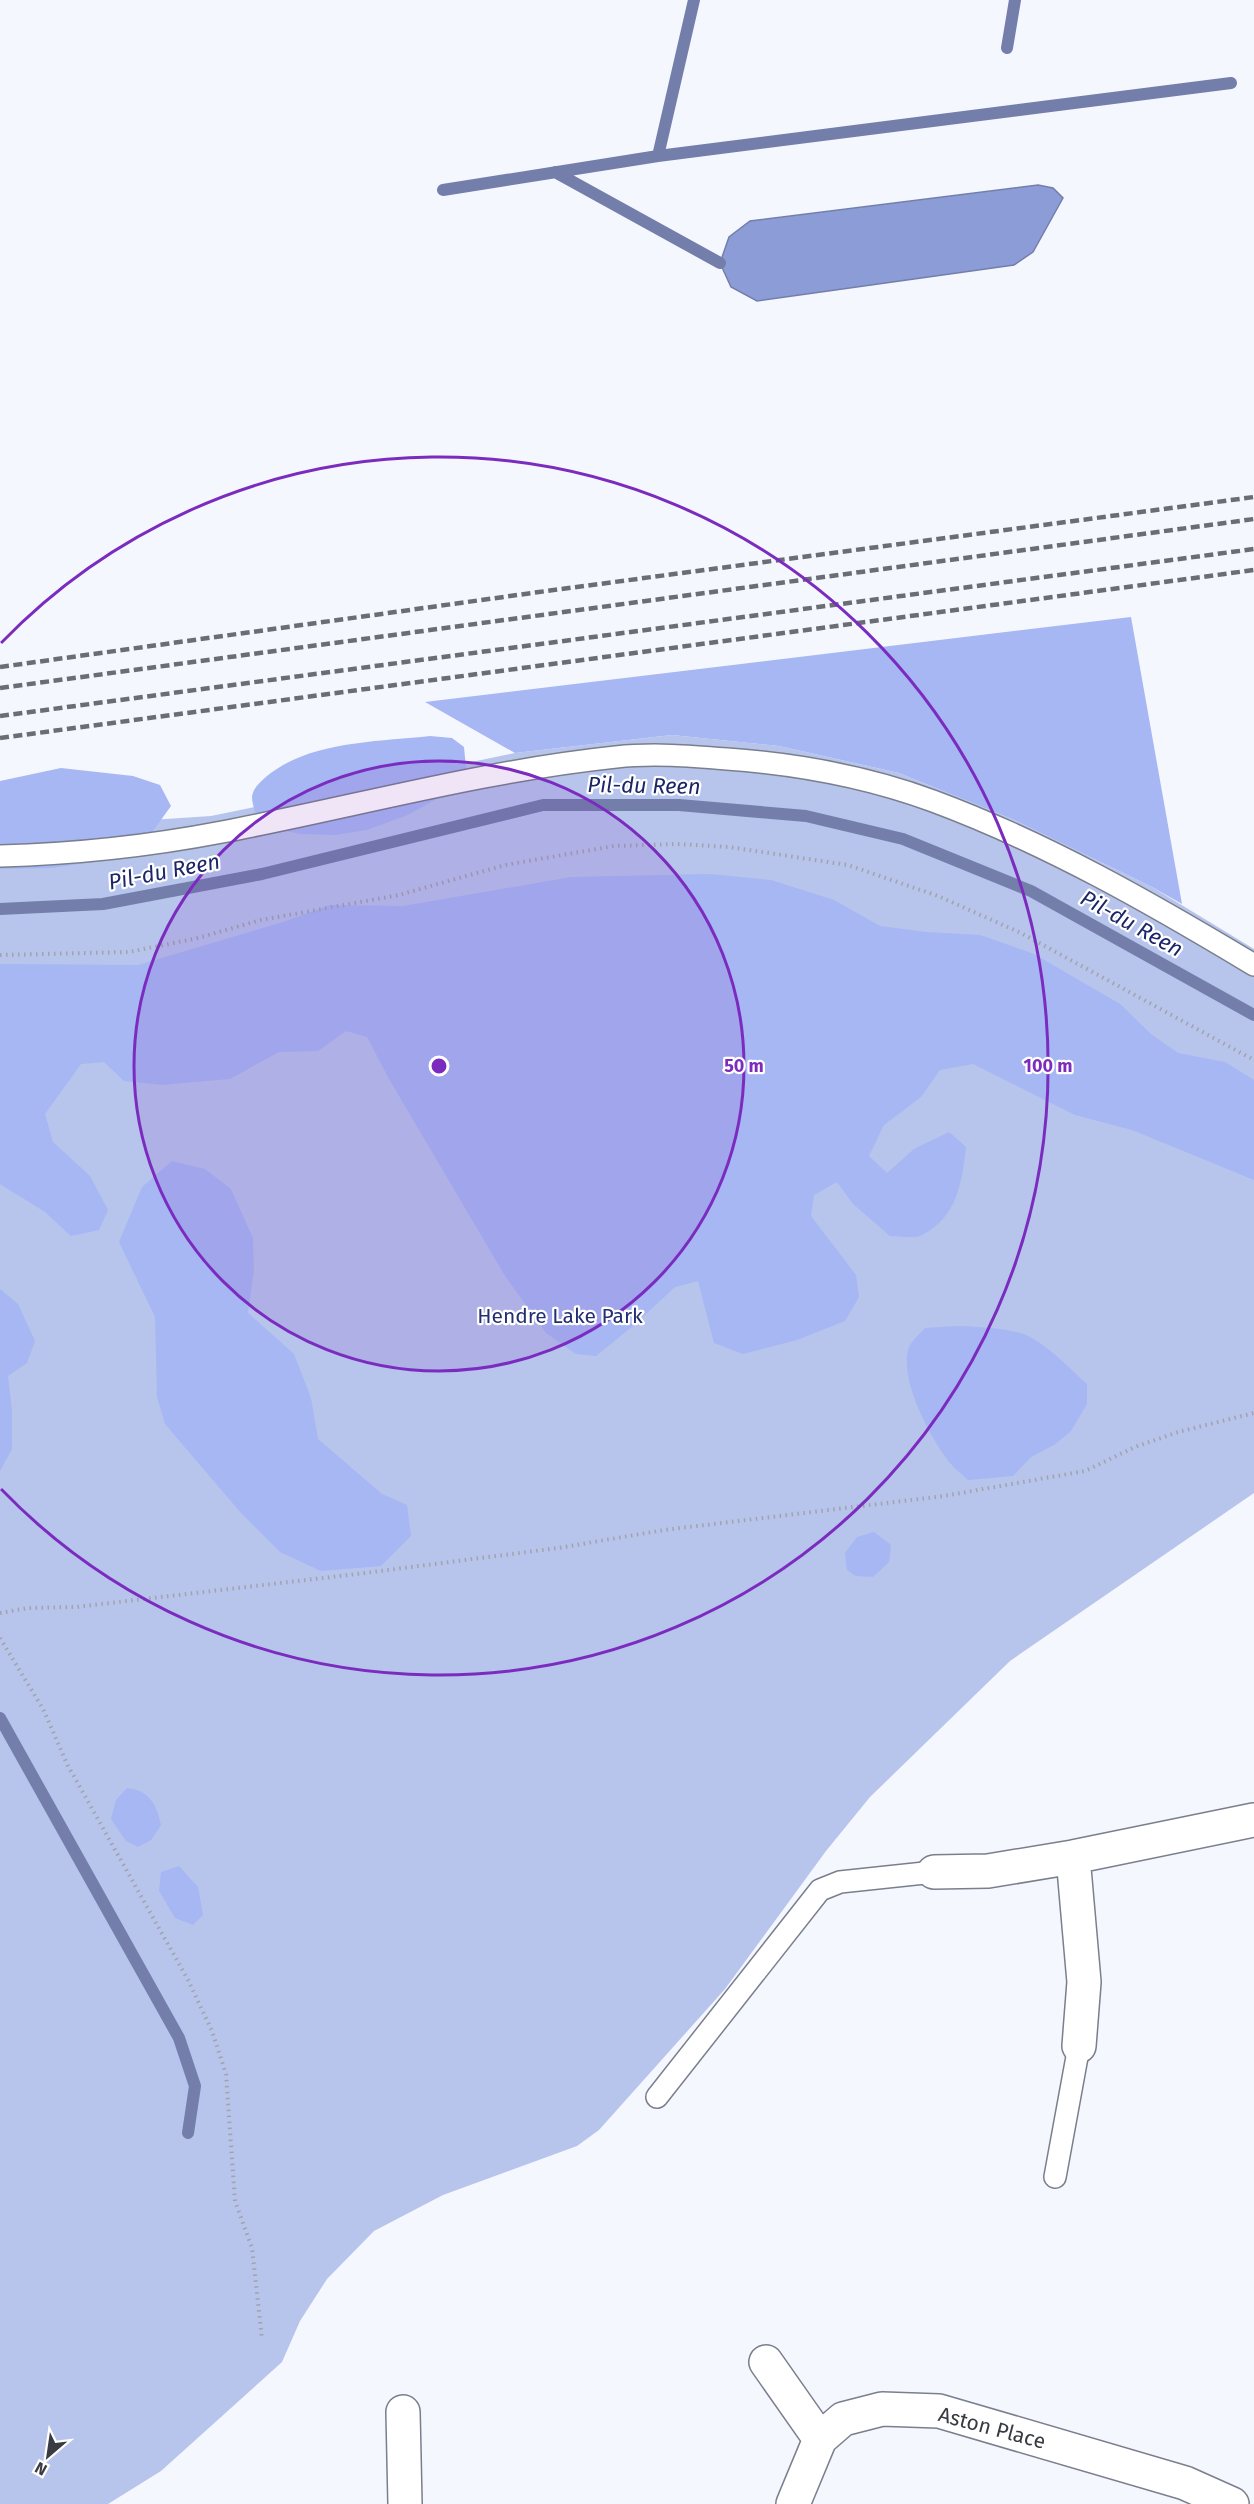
<svg xmlns="http://www.w3.org/2000/svg" width="1254" height="2504" font-family="'Fira Sans',sans-serif">
	<style>
		.green { fill: #b7c4ec }
		.forest { fill: #a6b7f3 }
		.water { fill: #8c9cd7; stroke: #737faa; stroke-width: 1.5 }
		.lines { fill: none; stroke-linecap: round; stroke-linejoin: round }
		.stream { stroke: #737faa; stroke-width: 12 }
		.service-casing { stroke: #7a7f8e; stroke-width: 24 }
		.minor-casing { stroke: #7a7f8e; stroke-width: 36 }
		.path { stroke: #a1a3aa; stroke-width: 4; stroke-dasharray: 1.5 4.5; stroke-linecap: butt }
		.service { stroke: #fff; stroke-width: 21 }
		.minor { stroke: #fff; stroke-width: 33 }
		.rail { stroke: #6b6d74; stroke-width: 4.5; stroke-dasharray: 9 4.5; stroke-linecap: butt }
		.ring { fill: none; stroke: #7b2cbf; stroke-width: 3 }
		.labels { text-anchor: middle; stroke-width: 4.5; stroke-linejoin: round; paint-order: stroke }
		.park-label { font-size: 21px; fill: #232f73; stroke: #fff }
		.street-label { font-size: 21px; fill: #393b42; stroke: #fff }
		.water-label { font-size: 22px; font-style: italic; fill: #1c2568; stroke: #fff }
		.centre { fill: #7b2cbf; stroke: #fff; stroke-width: 3 }
		.ring-label { font-size: 18px; text-anchor: middle; font-weight: bold; fill: #7b2cbf; stroke: #fff; stroke-width: 4.5; stroke-linejoin: round; paint-order: stroke }
	</style>
	<rect width="100%" height="100%" fill="#f5f7fe"/>
	<path class="green" d="M672 735 779 746 899 773 1014 820 1152 887 1254 949V1493L1010 1661 870 1797 826 1851 725 1989 599 2130 577 2146 443 2195 374 2231 327 2279 300 2321 282 2362 161 2471 108 2504H0V830L211 816 515 753Z"/>
	<path class="forest" d="M1131 617 1182 904 1152 887 1014 820 899 773 779 746 672 735 515 753 425 702Z
		M430 736 452 738 464 747 466 768 445 794 408 815 367 830 335 835 300 834 281 830 255 812C254 808 252 802 252 798 252 789 260 782 267 776 310 741 376 742 430 736Z
		M61 768 133 776 160 785 171 806 153 831 128 857 51 868 0 869V781Z
		M709 874 771 880 834 900 880 926 926 932 980 935 1034 954 1120 1004 1151 1034 1178 1053 1225 1062 1254 1080V1180L1132 1130 1075 1115 973 1064 940 1070 921 1097 884 1125 869 1156 887 1173 914 1149 949 1132 966 1147C962 1182 957 1218 922 1235 915 1239 899 1236 890 1236L853 1204 837 1182 814 1195 811 1216 856 1275 859 1297 845 1321 797 1340 743 1354 714 1343 698 1281 675 1287 633 1326 596 1356 576 1354 546 1333 505 1276 389 1079 367 1037 346 1031 318 1051 279 1052 230 1079 162 1085 124 1081 104 1062 81 1064 45 1114 53 1142 90 1176 108 1210 99 1230 71 1236 45 1212 0 1184V964L138 965 283 922 330 905 403 906 571 877Z
		M172 1161 205 1169 231 1189 253 1238 254 1270 248 1313 294 1354 311 1398 318 1439 382 1494 407 1505 411 1536 381 1566 321 1571 280 1552 241 1513 165 1424 157 1397 155 1317 119 1242 142 1187Z
		M0 1289 18 1304 35 1341 27 1363 8 1376 12 1410V1449L0 1471Z
		M959 1326C979 1327 1010 1328 1028 1336 1050 1347 1069 1368 1087 1384V1404L1071 1431 1054 1445 1031 1457 1013 1476 968 1480C963 1475 956 1470 951 1464 931 1440 900 1381 908 1350 910 1342 920 1334 925 1328Z
		M874 1532 891 1545 889 1562 873 1577 856 1576 847 1570 845 1553 857 1537Z
		M127 1788C149 1790 157 1805 161 1825L151 1840 138 1847 126 1841 111 1819 116 1800Z
		M179 1866 198 1887 203 1915 193 1925 175 1918 159 1891 161 1872Z"/>
	<path class="water" d="M1038 185 1053 188 1063 198 1033 252 1014 265 757 301 731 287 720 263 729 237 750 221Z"/>
	<g class="lines">
		<path class="stream" d="M1007 48 1015 0
			M658 156 694 0
			M555 172 720 263
			M443 190 658 156 1231 83
			M0 909 103 904 262 874 543 805H679L806 816 903 839 1031 891 1254 1015
			M0 1718 179 2038 195 2086 188 2133"/>
		<g class="service-casing">
			<path id="service" d="M0 856C74 854 149 846 222 832 353 807 482 771 616 757 653 753 690 756 727 759 796 764 868 777 933 801 1046 843 1151 903 1254 965
				M657 2097 820 1890 840 1882 934 1872
				M1055 2177 1079 2046"/>
		</g>
		<g class="minor-casing">
			<path id="minor" d="M1073 1857 1084 1982 1079 2046
				M934 1872 988 1871 1073 1857 1254 1820
				M766 2362 820 2439
				M403 2412 405 2504
				M793 2504 820 2439 843 2419 882 2409 939 2411 1185 2483 1232 2504"/>
		</g>
		<path class="path" d="M0 955 129 952 198 938 261 920 399 895 505 865 614 846 677 844 729 847 848 865 938 896 1021 933 1254 1060
			M0 1613 28 1608 76 1607 357 1574 558 1548 664 1530 944 1496 1085 1471 1135 1447 1178 1432 1254 1413
			M0 1638 43 1709 67 1764 188 1980 212 2031 226 2074 235 2201 252 2248 262 2339"/>
		<use href="#service" class="service"/>
		<use href="#minor" class="minor"/>
		<path class="rail" d="M0 667 539 592 1254 497
			M0 688 1254 519
			M0 716 1254 549
			M0 738 1254 570"/>
	</g>
	<circle cx="439" cy="1066" r="305" fill="#7b2cbf" fill-opacity=".12"/>
	<g class="ring">
		<circle cx="439" cy="1066" r="305"/>
		<path d="M1 643A609 609 0 1 1 1 1489"/>
	</g>
	<g class="labels">
		<g class="park-label">
			<text x="560" y="1323">Hendre Lake Park</text>
		</g>
		<g class="street-label">
			<text transform="translate(992 2428) rotate(15)" y="7">Aston Place</text>
		</g>
		<g class="water-label">
			<text transform="translate(644 785) rotate(1)" y="8">Pil-du Reen</text>
			<text transform="translate(164 871) rotate(-11)" y="8">Pil-du Reen</text>
			<text transform="translate(1132 923) rotate(29)" y="8">Pil-du Reen</text>
		</g>
	</g>
	<circle cx="439" cy="1066" r="9" class="centre"/>
	<g class="ring-label">
		<text x="744" y="1072">50 m</text>
		<text x="1048" y="1072">100 m</text>
	</g>
	<g transform="translate(48 2456) rotate(209)" stroke="#ffffff" stroke-width="4.5" paint-order="stroke">
	<path d="M0-4.5L10 22L0 15L-10 22Z" fill="#393b42"/>
	<text y="-9" font-size="16" font-weight="bold" text-anchor="middle" fill="#393b42">N</text>
	</g>
</svg>
